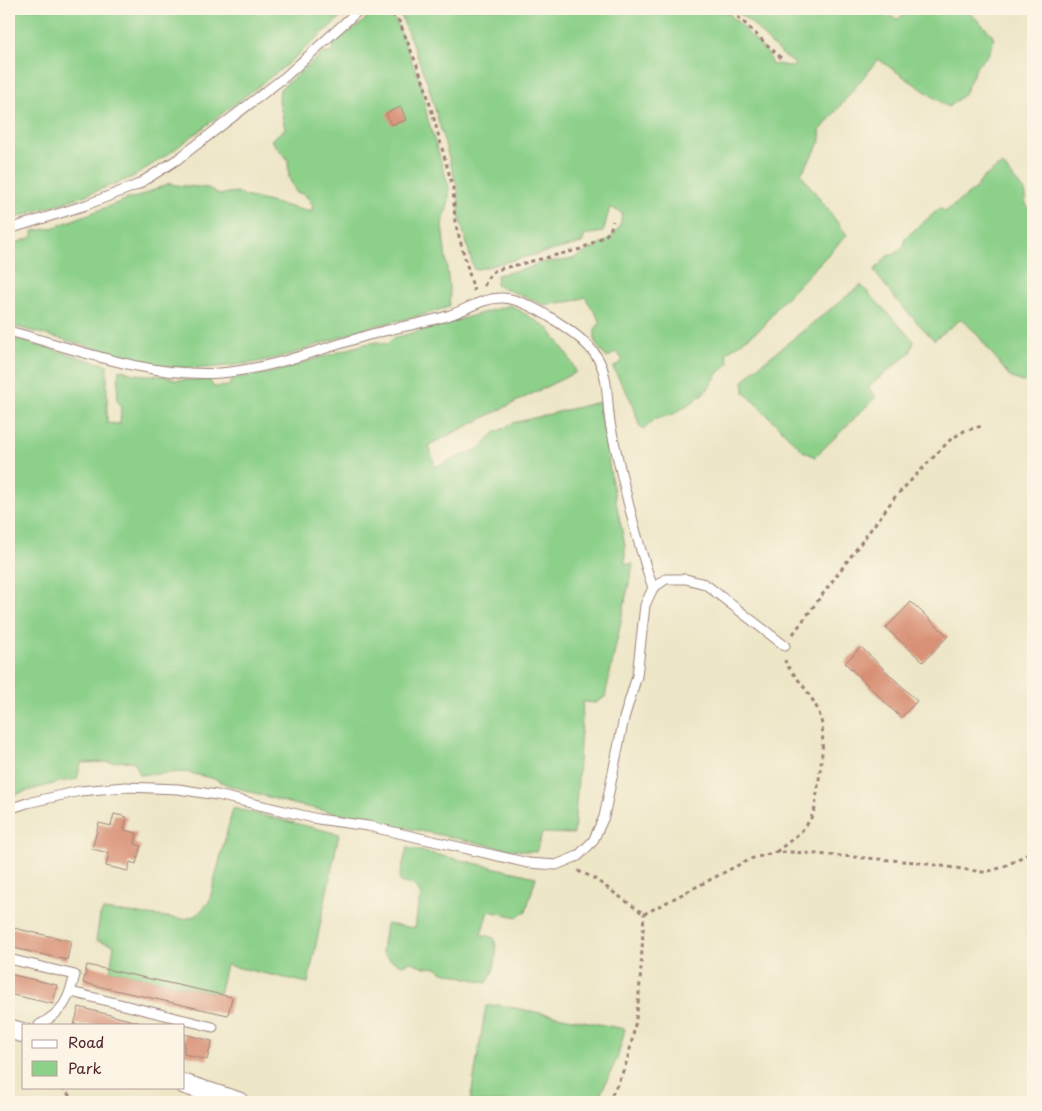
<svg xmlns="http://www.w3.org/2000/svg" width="1042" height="1111" font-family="'Playpen Sans',sans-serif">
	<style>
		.green { fill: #8cd08a; stroke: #6b785a }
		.building { fill: #d89176 }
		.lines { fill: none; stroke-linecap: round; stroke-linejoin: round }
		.lane-casing { stroke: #9c8279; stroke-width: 11 }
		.street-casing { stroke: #9c8279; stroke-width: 21 }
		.path { stroke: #9c8279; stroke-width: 3; stroke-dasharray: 4 4; stroke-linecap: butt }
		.lane { stroke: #fff; stroke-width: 9 }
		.street { stroke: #fff; stroke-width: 19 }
	</style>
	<rect width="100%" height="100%" fill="#fcf5e5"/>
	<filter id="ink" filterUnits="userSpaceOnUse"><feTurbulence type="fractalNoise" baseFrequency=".02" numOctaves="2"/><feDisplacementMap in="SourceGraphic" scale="10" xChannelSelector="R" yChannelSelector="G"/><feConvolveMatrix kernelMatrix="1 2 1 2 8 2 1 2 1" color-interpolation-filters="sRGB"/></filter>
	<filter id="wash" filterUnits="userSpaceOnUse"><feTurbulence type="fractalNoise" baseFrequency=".0096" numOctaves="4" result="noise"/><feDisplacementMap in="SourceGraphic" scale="20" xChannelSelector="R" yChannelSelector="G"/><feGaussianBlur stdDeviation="1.12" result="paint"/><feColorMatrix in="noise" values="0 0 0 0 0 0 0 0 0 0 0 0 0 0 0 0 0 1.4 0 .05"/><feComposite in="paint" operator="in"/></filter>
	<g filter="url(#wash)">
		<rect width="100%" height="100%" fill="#ede6c7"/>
		<path class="green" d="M9 9H350L284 67 171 152 133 177 83 196 9 220Z
			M391 9H717L721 12 730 14 768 54 772 65 778 64 793 67 795 64C781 54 769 43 758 30 752 22 741 16 734 9H866L898 19 909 9H966L992 34 994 40 988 55 977 66 964 94 955 102 948 107 878 59 820 131 821 141 801 174 847 235 777 307 763 327 726 353 729 363 717 375 708 389 695 400 674 414 655 419 643 430 639 425 633 404 613 368 623 360 616 352 607 358 595 343V329L601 322 585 297 573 301 544 305 496 285 497 275 529 268C539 260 555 262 567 260 574 259 581 254 588 251 606 241 621 236 622 213L610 207 603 232 585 235 582 243 474 270 459 215 458 190 427 81 402 18Z
			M372 10C381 10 389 15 396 21L421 84 428 120 449 187V201L442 225 450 295 449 307 419 316 366 328 292 354 254 363 208 368 166 367 9 325V251L10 250V245L33 237V231L52 228 128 199 137 197 170 183 175 185 208 188 221 195C229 192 238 191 245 196L311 212 313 205 305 195 296 192 289 178 288 160 271 140 285 129 279 100 280 89 323 53H333L334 43 363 22Z
			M1002 164 1024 191 1026 204 1033 215V378L1022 382 1010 377 976 333 961 319 934 340 897 301 874 271 887 256 895 254 904 246 905 238 940 208 945 212 974 190 983 178Z
			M861 285 914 341 910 353 868 387 876 397 815 457 803 451 744 392 743 381 756 368Z
			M511 305 549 329 569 357 576 372 429 445 435 467 480 448 493 434 513 423 599 402 611 477 625 546V564H633L605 697 596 703 583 702 574 834 542 833 536 852 507 849 288 803 228 785 215 779 185 772 140 775 134 761 81 763 77 779 60 782 9 796V337L107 365V423L120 424 121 405 117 401 119 369 134 374 165 376 175 380H210L213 387 229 386 233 378 270 373 365 344 377 342 387 344 394 338Z
			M233 808 339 834 308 983 226 965 219 994 110 970 114 945 96 940 100 916 103 910 184 919 197 915 209 902Z
			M407 848 536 877 526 911 518 917 488 911 481 934 494 938C499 951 495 971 487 983L440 971 438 968 424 967 411 962 401 965 389 959 382 952 386 924 415 928C417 917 417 905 421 895L414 885 402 883 399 879Z
			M499 1005 625 1029 618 1056 597 1102H470L486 1006Z"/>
		<g id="blocks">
			<path class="building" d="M401 107 406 120 391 125 386 113Z
				M911 602 948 636 923 662 886 628Z
				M861 647 917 701 901 718 845 663Z
				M114 814 127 817 124 830 137 833 135 844 141 846 136 864 130 862 128 871 106 866 109 853 92 849 99 823 111 826Z
				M9 927 71 941 67 960 9 947Z
				M87 965 232 997 228 1015 83 983Z
				M9 974 57 985 53 1004 9 994Z
				M79 1007 145 1024V1025H74Z
				M184 1034 212 1041 207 1060 184 1054Z"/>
		</g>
	</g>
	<g filter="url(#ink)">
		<use href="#blocks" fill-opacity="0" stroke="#9c8279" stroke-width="1"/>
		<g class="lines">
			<g class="lane-casing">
				<path id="lane" d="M9 229 86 205 137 185 178 159 286 76 360 9
					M9 331C76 349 150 378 220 373 269 369 315 351 362 337 391 328 422 324 450 315 468 309 484 297 503 298 528 299 584 336 597 357 610 377 606 406 611 428 623 482 635 536 653 588
					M9 809 27 803 80 791 125 787 178 789 217 795 318 819 368 826 528 863 556 865 578 856 593 841 604 817 624 718 637 676 645 605 653 588 666 579H686L705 584 785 646
					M9 959 75 975C68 1001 64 1011 39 1025
					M71 992 213 1027"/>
			</g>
			<g class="street-casing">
				<path id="street" d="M9 1029 24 1033
					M184 1084 239 1102"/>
			</g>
			<path class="path" d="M386 9 399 21 424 83 453 188 455 222 474 291
				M724 9 732 11 783 60
				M484 286 490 274 496 270 581 249 605 236 610 231 613 221
				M793 634 895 497 950 440 964 431 982 426
				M776 852C792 839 809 829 815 808 818 782 827 739 820 716 814 697 798 680 786 664L785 660
				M578 871 592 877 644 914
				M644 914 750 859 776 852H792L915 862 982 872C1002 870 1017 860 1033 850
				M62 1087 75 1102
				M608 1102C617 1085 626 1068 630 1049 641 1005 641 959 644 914"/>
			<use href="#lane" class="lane"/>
			<use href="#street" class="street"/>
		</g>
	</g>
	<rect width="1042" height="1111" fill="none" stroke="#fcf5e5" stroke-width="30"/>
	<rect x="22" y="1024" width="162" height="65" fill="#fcf5e5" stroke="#b59f9b"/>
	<rect x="32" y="1040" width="25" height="8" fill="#ffffff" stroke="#b59f9b"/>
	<text x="68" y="1048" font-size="15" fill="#4a1f2b">Road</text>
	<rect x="32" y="1061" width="25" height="15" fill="#8cd08a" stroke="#b59f9b"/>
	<text x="68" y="1074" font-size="15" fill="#4a1f2b">Park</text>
</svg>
